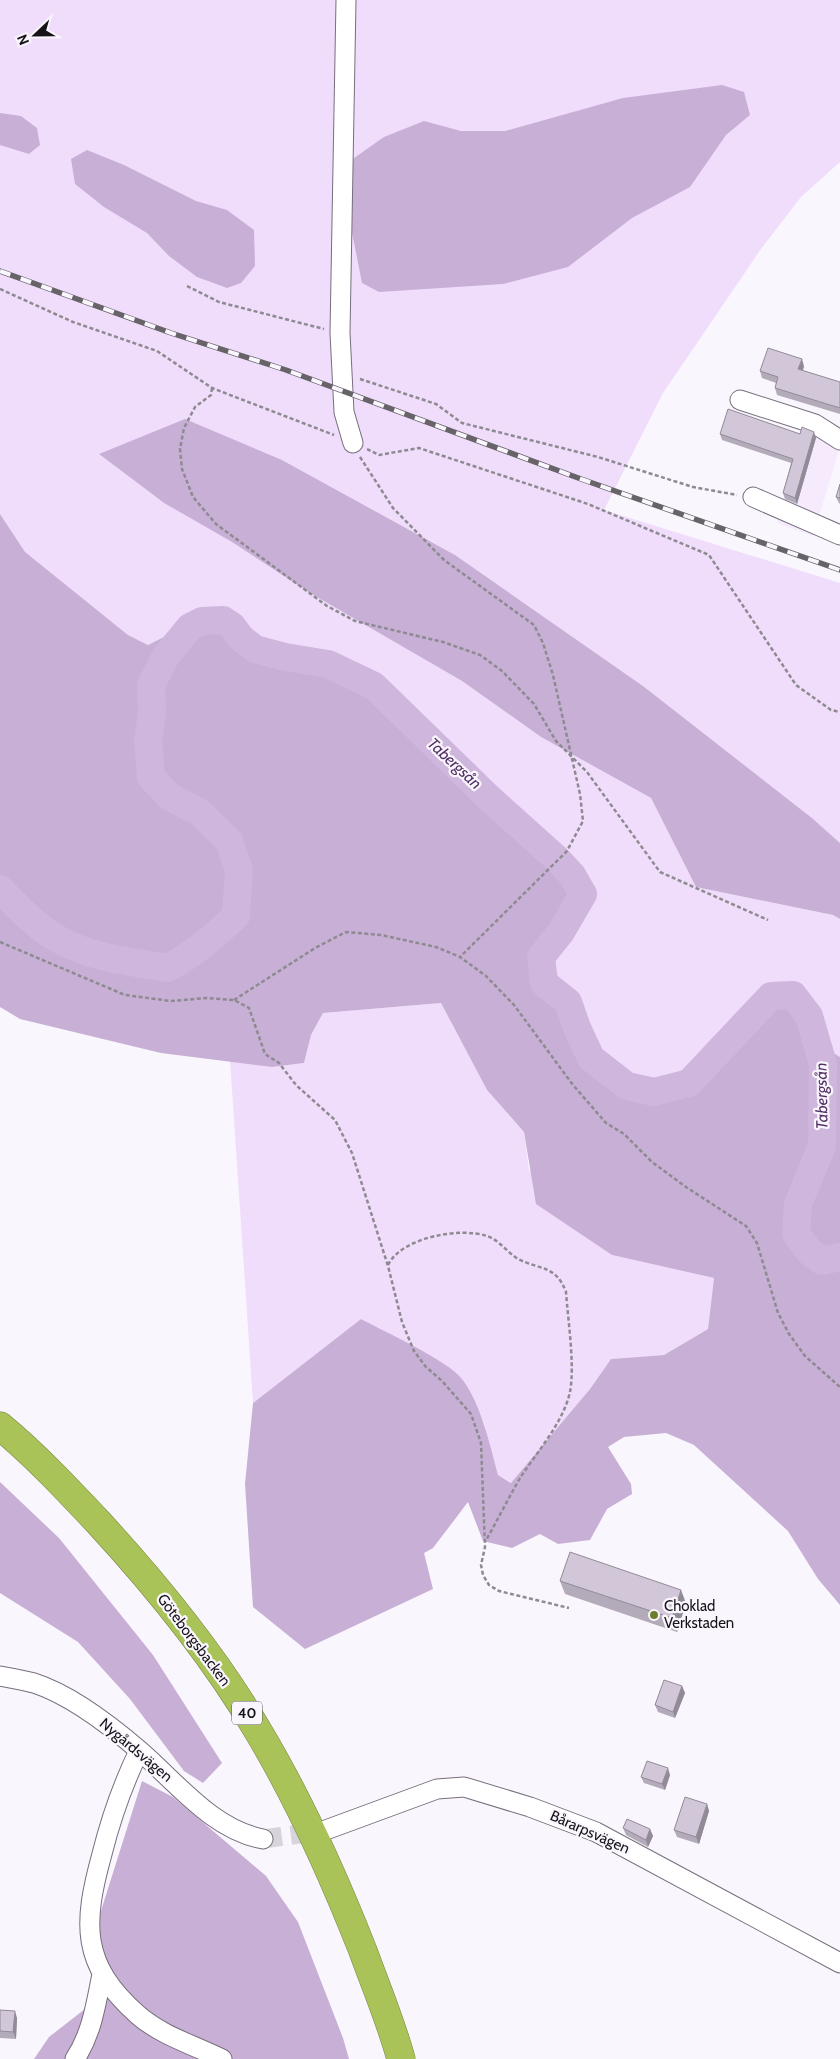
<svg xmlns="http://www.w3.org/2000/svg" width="840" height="2059" font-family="Cabin,sans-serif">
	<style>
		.built { fill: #f6eafd }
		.green { fill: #f0ddfb }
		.forest { fill: #c8afd6 }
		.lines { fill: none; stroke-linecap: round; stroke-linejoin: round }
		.river { stroke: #cfb6dd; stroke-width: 28 }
		.minor-tunnel { stroke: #d8d4db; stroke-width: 19; stroke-dasharray: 19 9; stroke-linecap: butt }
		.minor-casing { stroke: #776e7d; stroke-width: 21 }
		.highway-casing { stroke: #768543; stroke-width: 29 }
		.path { stroke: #8e8a91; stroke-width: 2.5; stroke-dasharray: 4 2.5; stroke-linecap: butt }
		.minor { stroke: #fff; stroke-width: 19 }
		.highway { stroke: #a9c359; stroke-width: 28 }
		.rail-casing { stroke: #676369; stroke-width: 5.5 }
		.rail { stroke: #faf6fd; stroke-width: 4; stroke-dasharray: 11; stroke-linecap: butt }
		.wall { fill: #b4abba }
		.shaded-wall { fill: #928b97 }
		.building { fill: #d1c7d8; stroke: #928b97 }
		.poi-dot { fill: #6b7e2e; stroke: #faf6fd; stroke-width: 2 }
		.labels { text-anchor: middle; stroke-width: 4.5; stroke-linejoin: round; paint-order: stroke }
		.shield { fill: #faf6fd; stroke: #5b575d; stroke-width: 1 }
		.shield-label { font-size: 14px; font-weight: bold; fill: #171319 }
		.poi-label { font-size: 15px; fill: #171319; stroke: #faf6fd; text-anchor: start }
		.street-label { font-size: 15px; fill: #171319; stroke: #faf6fd }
		.water-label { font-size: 16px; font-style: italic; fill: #523264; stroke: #faf6fd }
	</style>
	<rect width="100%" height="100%" fill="#faf6fd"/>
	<path class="built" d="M805 427 840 447 813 536 777 523Z"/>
	<path class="green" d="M0 0H840V162L801 197 761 249 663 393 604 510 840 583V843L812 818 643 686 455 555 282 460 99 454 164 503 232 542 310 593 462 681 541 737 651 798 696 887 833 915 840 919V1057L830 1051 815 1006 723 1037 684 1074 650 1080 621 1071 601 1052 591 1025 575 994 559 981 554 962 559 947 582 915 555 845 494 794 462 759 311 653 282 651 254 640 232 617 211 613 148 645 128 635 24 552 0 514Z
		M441 1003 487 1090 524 1132 529 1170 612 1255 714 1278 708 1329 664 1355 611 1359 590 1389 512 1483 498 1475 483 1420 361 1319 253 1403 230 1060 272 1067 304 1063 311 1035 323 1013Z"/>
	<path class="forest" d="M722 85 744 92 750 115 726 135 690 187 632 218 568 267 503 284 379 292 362 283 346 202 347 163 384 137 424 121 461 131H505L623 98Z
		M0 113 21 116 37 128 40 145 29 154 0 145Z
		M87 150 124 165 196 201 227 210 254 230 255 266 241 283 227 288 197 277 169 256 147 233 104 207 75 184 71 159Z
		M185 419 282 460 455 555 643 686 812 818 840 843V919L833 915 696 887 651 798 541 737 462 681 310 593 232 542 164 503 99 454Z
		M0 514 25 552 128 635 148 645 211 613 232 617 254 640 282 651 311 653 357 667 422 715 494 794 555 845 579 870 592 891 582 915 559 947 554 963 559 981 575 994 591 1025 601 1052 621 1071 650 1080 684 1074 723 1037 761 991 779 985 798 989 815 1006 830 1051 840 1057V1605L818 1579 788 1531 694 1445 666 1433 624 1437 608 1447 631 1484 632 1494 607 1509 590 1540 558 1544 540 1534 512 1548 483 1541 468 1502 433 1548 424 1553 433 1589 305 1649 253 1607 245 1484 253 1403 361 1319C383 1331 449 1361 462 1379 481 1404 490 1445 498 1475L511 1483 590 1389 611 1359 664 1355 708 1329 714 1278 612 1255 536 1204 524 1132 487 1090 441 1003 323 1013 311 1035 304 1063 272 1067 161 1053 20 1019 0 1007Z
		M0 1482 59 1538 153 1655 222 1763 203 1783 184 1771 130 1699 78 1642 0 1593Z
		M142 1781 173 1797 266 1876 298 1922 343 2038 349 2059H34L49 2037 117 1984 93 1936Z"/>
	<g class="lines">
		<path class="river" d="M0 889C18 907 36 927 58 939 90 958 132 962 168 968 194 954 214 936 236 916L239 870 229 841 199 812 170 797 151 777 148 742 152 712 151 685 166 656 190 627 202 621 223 620 232 626 241 638 255 649 285 657 328 664 374 686 488 797 558 860 572 875 583 894 561 932 541 957 544 983 568 1002 577 1028 591 1058 627 1086 654 1092 689 1083 771 996 793 995 809 1016 823 1064 822 1146 798 1204 796 1234 810 1252 822 1261 840 1257"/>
		<path class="minor-tunnel" d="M263 1839 322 1831"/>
		<g class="minor-casing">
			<path id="minor" d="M346 0 340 333 344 412 353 443
				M740 400 815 424 840 440
				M753 497 840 535
				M0 1676C11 1678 23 1680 34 1683 71 1695 111 1726 140 1751 177 1783 213 1830 263 1839
				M139 1751C123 1784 111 1818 102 1854 83 1923 80 1964 138 2015 162 2036 194 2045 222 2059
				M323 1831 437 1789 464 1787 530 1807 596 1832 840 1963
				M75 2059C92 2033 96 2004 102 1974"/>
		</g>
		<g class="highway-casing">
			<path id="highway" d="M0 1426C35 1455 67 1489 98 1522 157 1586 214 1656 258 1731 300 1801 333 1875 363 1951 376 1987 391 2022 401 2059"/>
		</g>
		<path class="path" d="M187 286 219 302 324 329
			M0 289 73 322 157 351 212 388 334 435
			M360 379 436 404 462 423 598 457 693 487 737 495
			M212 388 211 395 195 407 184 428 180 449 182 469 193 497 216 524 327 606 355 621 443 642 480 655 502 671 534 704 556 741 587 772 660 872 768 920
			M367 449 379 455 419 448 588 504 709 555 796 685 831 710 840 712
			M360 457 393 508 444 560 534 625 543 643 553 675 580 794 583 821 567 851 460 957
			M0 942 125 995 171 1001 207 998 234 1000 249 1008 265 1054 279 1063 296 1085 335 1120 352 1153 388 1266 402 1322 414 1351 426 1367 442 1381 471 1414 481 1443 485 1547 481 1565 483 1575 489 1585 499 1591 569 1608
			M234 1000 315 948 346 932 381 935 436 947 460 957 486 976 514 1005 573 1085 606 1123 624 1134 652 1162 686 1187 746 1226 757 1243 778 1313 789 1334 805 1356 840 1387
			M388 1265C402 1237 460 1227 487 1236 499 1240 507 1252 518 1259 540 1270 556 1265 566 1292 568 1321 575 1365 570 1392 563 1423 537 1452 520 1478 508 1499 497 1521 485 1542"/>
		<use href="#minor" class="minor"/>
		<use href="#highway" class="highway"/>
		<g class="rail-casing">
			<path id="rail" d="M0 271 171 333 286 370 581 479 840 570"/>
		</g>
		<use href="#rail" class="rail"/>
	</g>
	<path class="wall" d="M804 366 803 371 840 382V414L777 395 775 388 776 383 762 378 760 371Z
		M720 434H800L816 438 797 504 785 499 783 493 791 463 722 440Z
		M840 484V504L839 503 836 497Z
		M560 1581 686 1603 677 1632 565 1594Z
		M682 1686 685 1693 675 1718 658 1712 655 1705Z
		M670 1775 665 1790 644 1783 641 1777Z
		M707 1804 709 1811 699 1844 677 1837 674 1830Z
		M623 1828 650 1829 653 1836 648 1847 626 1835Z
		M0 2010 17 2018 16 2039 0 2038Z"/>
	<path class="shaded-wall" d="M802 359 804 366 801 376 798 369Z
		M814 432 816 438 797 504 795 498Z
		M681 1590 686 1603 677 1632 672 1618Z
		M682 1686 685 1693 675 1718 673 1712Z
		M668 1768 670 1775 665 1790 662 1784Z
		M707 1804 709 1811 699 1844 696 1837Z
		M650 1829 653 1836 648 1847 646 1840Z
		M15 2011 17 2018 16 2039 13 2032Z"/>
	<path class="building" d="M768 348 802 359 798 369 840 382V408L775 388 778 377 760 371Z
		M728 409 800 434 802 427 814 432 795 498 783 493 793 459 720 434Z
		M840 484V498L836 497Z
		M570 1552 681 1590 672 1618 560 1581Z
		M664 1680 682 1686 673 1712 655 1705Z
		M647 1761 668 1768 662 1784 641 1777Z
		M685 1797 707 1804 696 1837 674 1830Z
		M627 1819 650 1829 646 1840 623 1828Z
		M0 2010 15 2011 13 2032 0 2031Z"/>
	<circle class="poi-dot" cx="654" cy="1615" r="5"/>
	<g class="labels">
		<rect class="shield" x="232" y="1701.5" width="30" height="23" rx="4"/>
		<g class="shield-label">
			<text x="247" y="1718">40</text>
		</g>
		<g class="poi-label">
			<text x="664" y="1611">Choklad<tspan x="664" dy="17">Verkstaden</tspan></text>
		</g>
		<g class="street-label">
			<text transform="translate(194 1640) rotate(53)" y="5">Göteborgsbacken</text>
			<text transform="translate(136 1750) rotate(40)" y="5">Nygårdsvägen</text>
			<text transform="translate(590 1832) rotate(24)" y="5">Bårarpsvägen</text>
		</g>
		<g class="water-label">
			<text transform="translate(455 763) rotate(43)" y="6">Tabergsån</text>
			<text transform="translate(821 1096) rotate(-91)" y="6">Tabergsån</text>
		</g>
	</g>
	<g transform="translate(35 35) rotate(248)" stroke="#faf6fd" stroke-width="4" paint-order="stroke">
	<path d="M0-4L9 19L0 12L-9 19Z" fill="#171319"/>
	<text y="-8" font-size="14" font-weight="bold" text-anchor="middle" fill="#171319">N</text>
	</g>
</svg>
